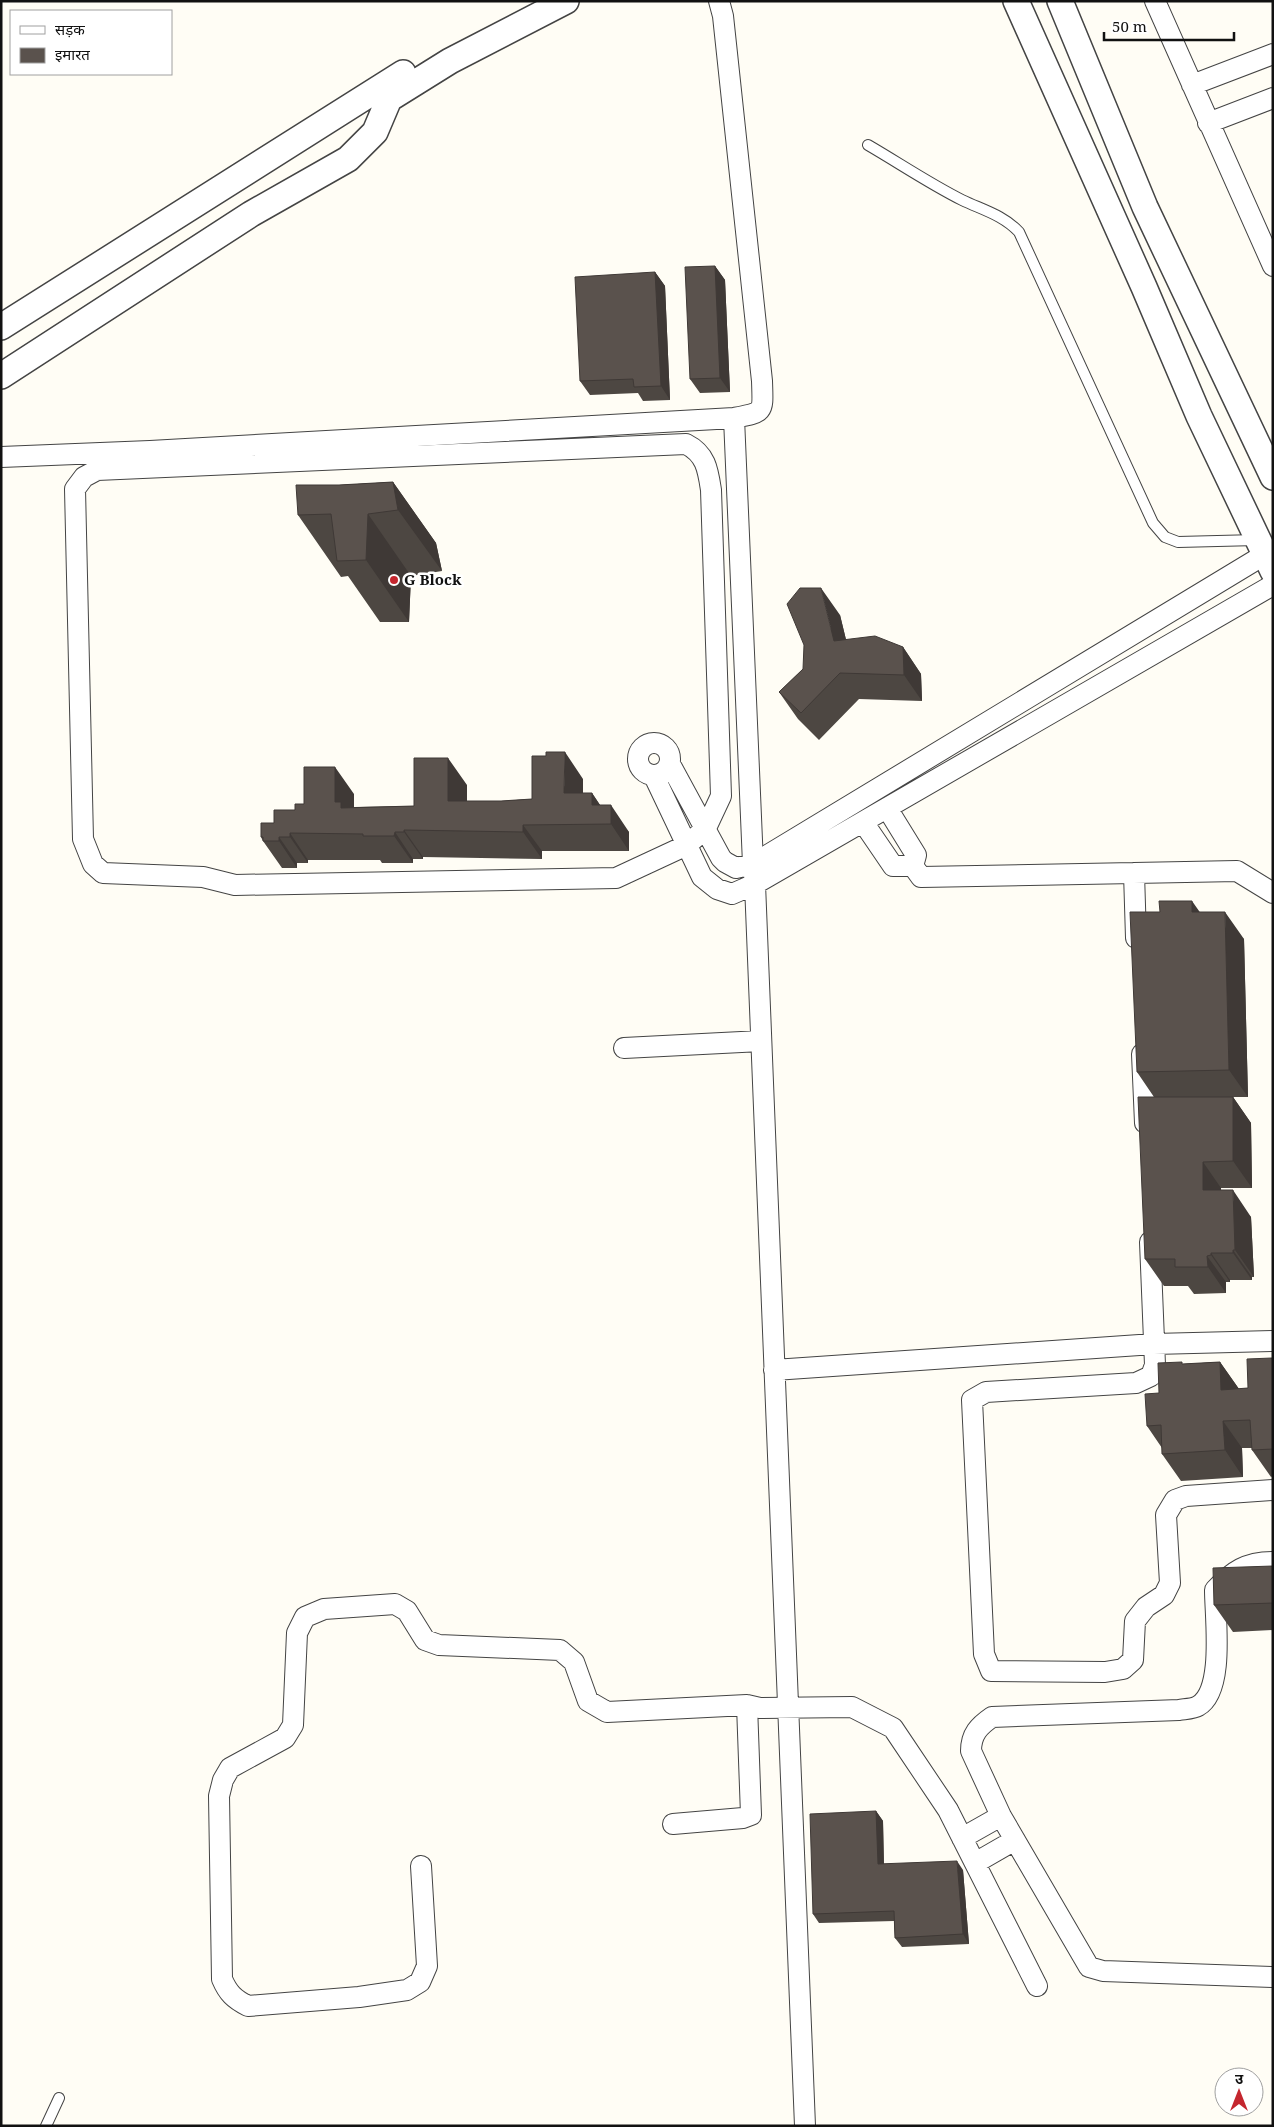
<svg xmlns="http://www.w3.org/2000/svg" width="1274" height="2127" font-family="'Noto Serif','Noto Sans Devanagari',serif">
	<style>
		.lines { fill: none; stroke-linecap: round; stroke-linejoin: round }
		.service-casing { stroke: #444; stroke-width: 12 }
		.minor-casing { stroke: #444; stroke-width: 22 }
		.tertiary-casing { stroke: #444; stroke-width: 28 }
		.service { stroke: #fff; stroke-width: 10 }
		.minor { stroke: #fff; stroke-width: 20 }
		.tertiary { stroke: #fff; stroke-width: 25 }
		.wall { fill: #4d4742 }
		.shaded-wall { fill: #3f3936 }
		.building { fill: #5a524d; stroke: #3f3936 }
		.poi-dot { fill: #c4262e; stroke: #fff; stroke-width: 2 }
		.labels { text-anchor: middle; stroke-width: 5; stroke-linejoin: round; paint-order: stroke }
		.poi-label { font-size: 15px; font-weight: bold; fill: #111; stroke: #fff; text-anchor: start }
	</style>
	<rect width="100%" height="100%" fill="#fffdf5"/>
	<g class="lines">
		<g class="service-casing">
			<path id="service" d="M868 145C899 163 930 184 962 200 983 210 1003 215 1019 232L1153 523 1165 537 1178 542 1257 540
				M46 2126 59 2098"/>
		</g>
		<g class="minor-casing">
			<path id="minor" d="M719 1 723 16 762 381C763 413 765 412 734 418
				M1155 1 1273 266
				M1192 85 1273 54
				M1208 123 1273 98
				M686 444C706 454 708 470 711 490L721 796 706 828 687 845 616 878 235 885 203 877 103 873 93 864 83 839 75 489 84 477 97 470Z
				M1 457 150 451 734 418 753 864 755 884 805 2126
				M638 759a16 16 0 1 1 32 0a16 16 0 1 1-32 0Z
				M670 764 721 858 725 862 736 868 753 864 1264 555
				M654 776 702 877 717 889 732 894 755 884 1273 585
				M887 808 916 855 913 866 921 877 1134 873 1136 938
				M863 822 893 866H913
				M1134 873 1237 871 1273 893
				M624 1048 761 1041
				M1142 1054 1145 1123
				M1150 1242 1155 1365 1151 1376 1136 1383 986 1392 972 1400 984 1654 991 1671 1105 1672 1123 1669 1133 1660 1135 1621 1146 1607 1164 1595 1170 1583 1166 1515 1175 1500 1186 1496 1273 1490
				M774 1370 1154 1344 1273 1341
				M1273 1562C1246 1562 1233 1571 1215 1590 1215 1618 1225 1691 1198 1706 1193 1709 1184 1709 1179 1710L992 1717C979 1726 971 1734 971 1751L1001 1816 1089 1967 1103 1971 1273 1977
				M673 1824 743 1818 751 1815 747 1705
				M962 1838 1001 1816
				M975 1863 1015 1840
				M421 1866 427 1966 420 1982 407 1990 359 1997 248 2006C234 1999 228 1993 222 1979L219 1796 223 1780 230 1768 285 1738 293 1725 297 1633 305 1617 324 1609 395 1604 407 1611 425 1640 439 1645 560 1650 574 1662 588 1701 607 1712 747 1705 760 1708 852 1707 893 1728 948 1810 1037 1986"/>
		</g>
		<g class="tertiary-casing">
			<path id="tertiary" d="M1016 1 1144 287 1199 416 1273 571
				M1060 1 1145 207 1273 477
				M1 327 403 73
				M1 376 251 214 348 159 375 132 389 99 450 61 566 1"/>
		</g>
		<use href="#service" class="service"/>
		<use href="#minor" class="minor"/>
		<use href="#tertiary" class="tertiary"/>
	</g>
	<path class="wall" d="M715 266 725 280 730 392 700 393 690 379Z
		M655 272 665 286 670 400 643 401 638 393 590 395 580 381Z
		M393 482 436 543 442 571 411 576 409 622H380L348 576 341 577 298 515 339 485Z
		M840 615 846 640 903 647 921 674 922 701 859 699 819 740 798 719 779 692 803 669Z
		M583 779V793H592L600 805 629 832V851H542V859L423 857V859H413V863H382L380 860H308V863H297V868H282L263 841 261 837 274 823 304 804 354 794V807L414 806 467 785V801H501L532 799Z
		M1200 912 1244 939 1248 1097H1233L1251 1123 1252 1188H1221V1190L1251 1217 1254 1277H1252V1280H1230V1282H1226V1293L1194 1294 1188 1286H1164L1145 1259 1154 1097 1137 1072Z
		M1272 1358 1273 1359V1476L1271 1477 1252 1450V1448H1242L1243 1477 1181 1481 1162 1454V1448L1147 1426 1159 1393 1183 1364 1220 1362 1239 1389 1248 1388Z
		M1273 1566V1630L1233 1632 1214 1605Z
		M876 1811 883 1821 884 1864 963 1870 969 1944 902 1947 895 1938 894 1921 819 1923 813 1914Z"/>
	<path class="shaded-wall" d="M715 266 725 280 730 392 720 378Z
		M655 272 665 286 670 400 661 386Z
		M393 482 436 543 442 571 398 510Z
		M368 514 411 576 409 622 366 560Z
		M821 588 840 615 853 668 834 641Z
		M903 647 921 674 922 701 904 675Z
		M565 752 583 779V820L564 793Z
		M448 758 467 785V828L448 801Z
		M335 767 354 794V821L360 829V834L335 802Z
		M592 793 610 820 592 805Z
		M611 805 629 832V851L611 824Z
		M523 825 542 851V859L523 832Z
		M404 830 423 857V859L404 832Z
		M395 832 413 859V863L394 836Z
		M290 833 308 860V863L290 837Z
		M279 837 297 863V868L279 841Z
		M1192 901 1211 928 1192 912Z
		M1225 912 1244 939 1248 1097 1229 1070Z
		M1233 1097 1251 1123 1252 1188 1233 1161Z
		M1203 1162 1221 1188 1222 1217 1203 1190Z
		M1233 1190 1251 1217 1254 1277 1235 1250Z
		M1233 1250 1252 1277V1280L1233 1253Z
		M1211 1253 1230 1280V1282L1211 1255Z
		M1207 1256 1226 1282V1293L1208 1267Z
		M1220 1362 1239 1389 1221 1390Z
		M1223 1421 1242 1448 1243 1477 1225 1450Z
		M876 1811 883 1821 884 1874 878 1864Z
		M957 1861 963 1870 969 1944 963 1934Z"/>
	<path class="building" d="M715 266 720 378 690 379 685 267Z
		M655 272 661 386 634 387 633 379 580 381 575 277Z
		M393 482 398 510 368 514 366 560 337 561 331 514 298 515 296 485H339Z
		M800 588H821L834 641 875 636 903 647 904 675 840 673 801 713 779 692 803 669 804 645 787 604Z
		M546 752H565L564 793H592V805H611V824L523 825V832L404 830V832H395L394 836H363V834L290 833V837H279V841H263V837H261V823H274V810H295V804H304V767H335V802H341V808L414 806V758H448V801H501L532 799V756H546Z
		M1159 901H1192V912H1225L1229 1070 1137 1072 1130 912H1160Z
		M1138 1097H1233V1161L1203 1162V1190H1233L1235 1250H1233V1253H1211V1255L1207 1256 1208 1267H1175V1259H1145Z
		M1272 1358 1273 1361V1449L1252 1450 1250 1420 1223 1421 1225 1450 1162 1454 1161 1425 1147 1426 1145 1394 1159 1393 1158 1363 1182 1362V1364L1220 1362 1221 1390 1248 1388 1247 1359Z
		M1273 1566V1603L1214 1605 1213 1568Z
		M876 1811 878 1864 957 1861 963 1934 895 1938 894 1911 813 1914 810 1814Z"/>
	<circle class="poi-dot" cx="394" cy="580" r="5"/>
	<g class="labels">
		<g class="poi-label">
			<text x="404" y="585">G Block</text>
		</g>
	</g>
	<rect width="1274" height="2127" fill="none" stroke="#111111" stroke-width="5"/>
	<rect x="10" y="10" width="162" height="65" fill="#ffffff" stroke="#a0a0a0"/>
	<rect x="20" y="26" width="25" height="8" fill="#ffffff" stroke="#a0a0a0"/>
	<text x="55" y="35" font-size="15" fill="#111111">सड़क</text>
	<rect x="20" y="48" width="25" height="15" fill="#5a524d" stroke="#a0a0a0"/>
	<text x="55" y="60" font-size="15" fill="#111111">इमारत</text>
	<g transform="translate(1239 2092)"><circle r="24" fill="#ffffff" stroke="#a0a0a0"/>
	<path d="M0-4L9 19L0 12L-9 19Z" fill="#c4262e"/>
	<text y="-8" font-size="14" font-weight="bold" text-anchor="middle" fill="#111111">उ</text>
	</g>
	<path d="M1104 32v8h130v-8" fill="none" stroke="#111111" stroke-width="2.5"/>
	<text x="1112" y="32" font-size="15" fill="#111111" stroke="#ffffff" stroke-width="4" paint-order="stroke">50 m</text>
</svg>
